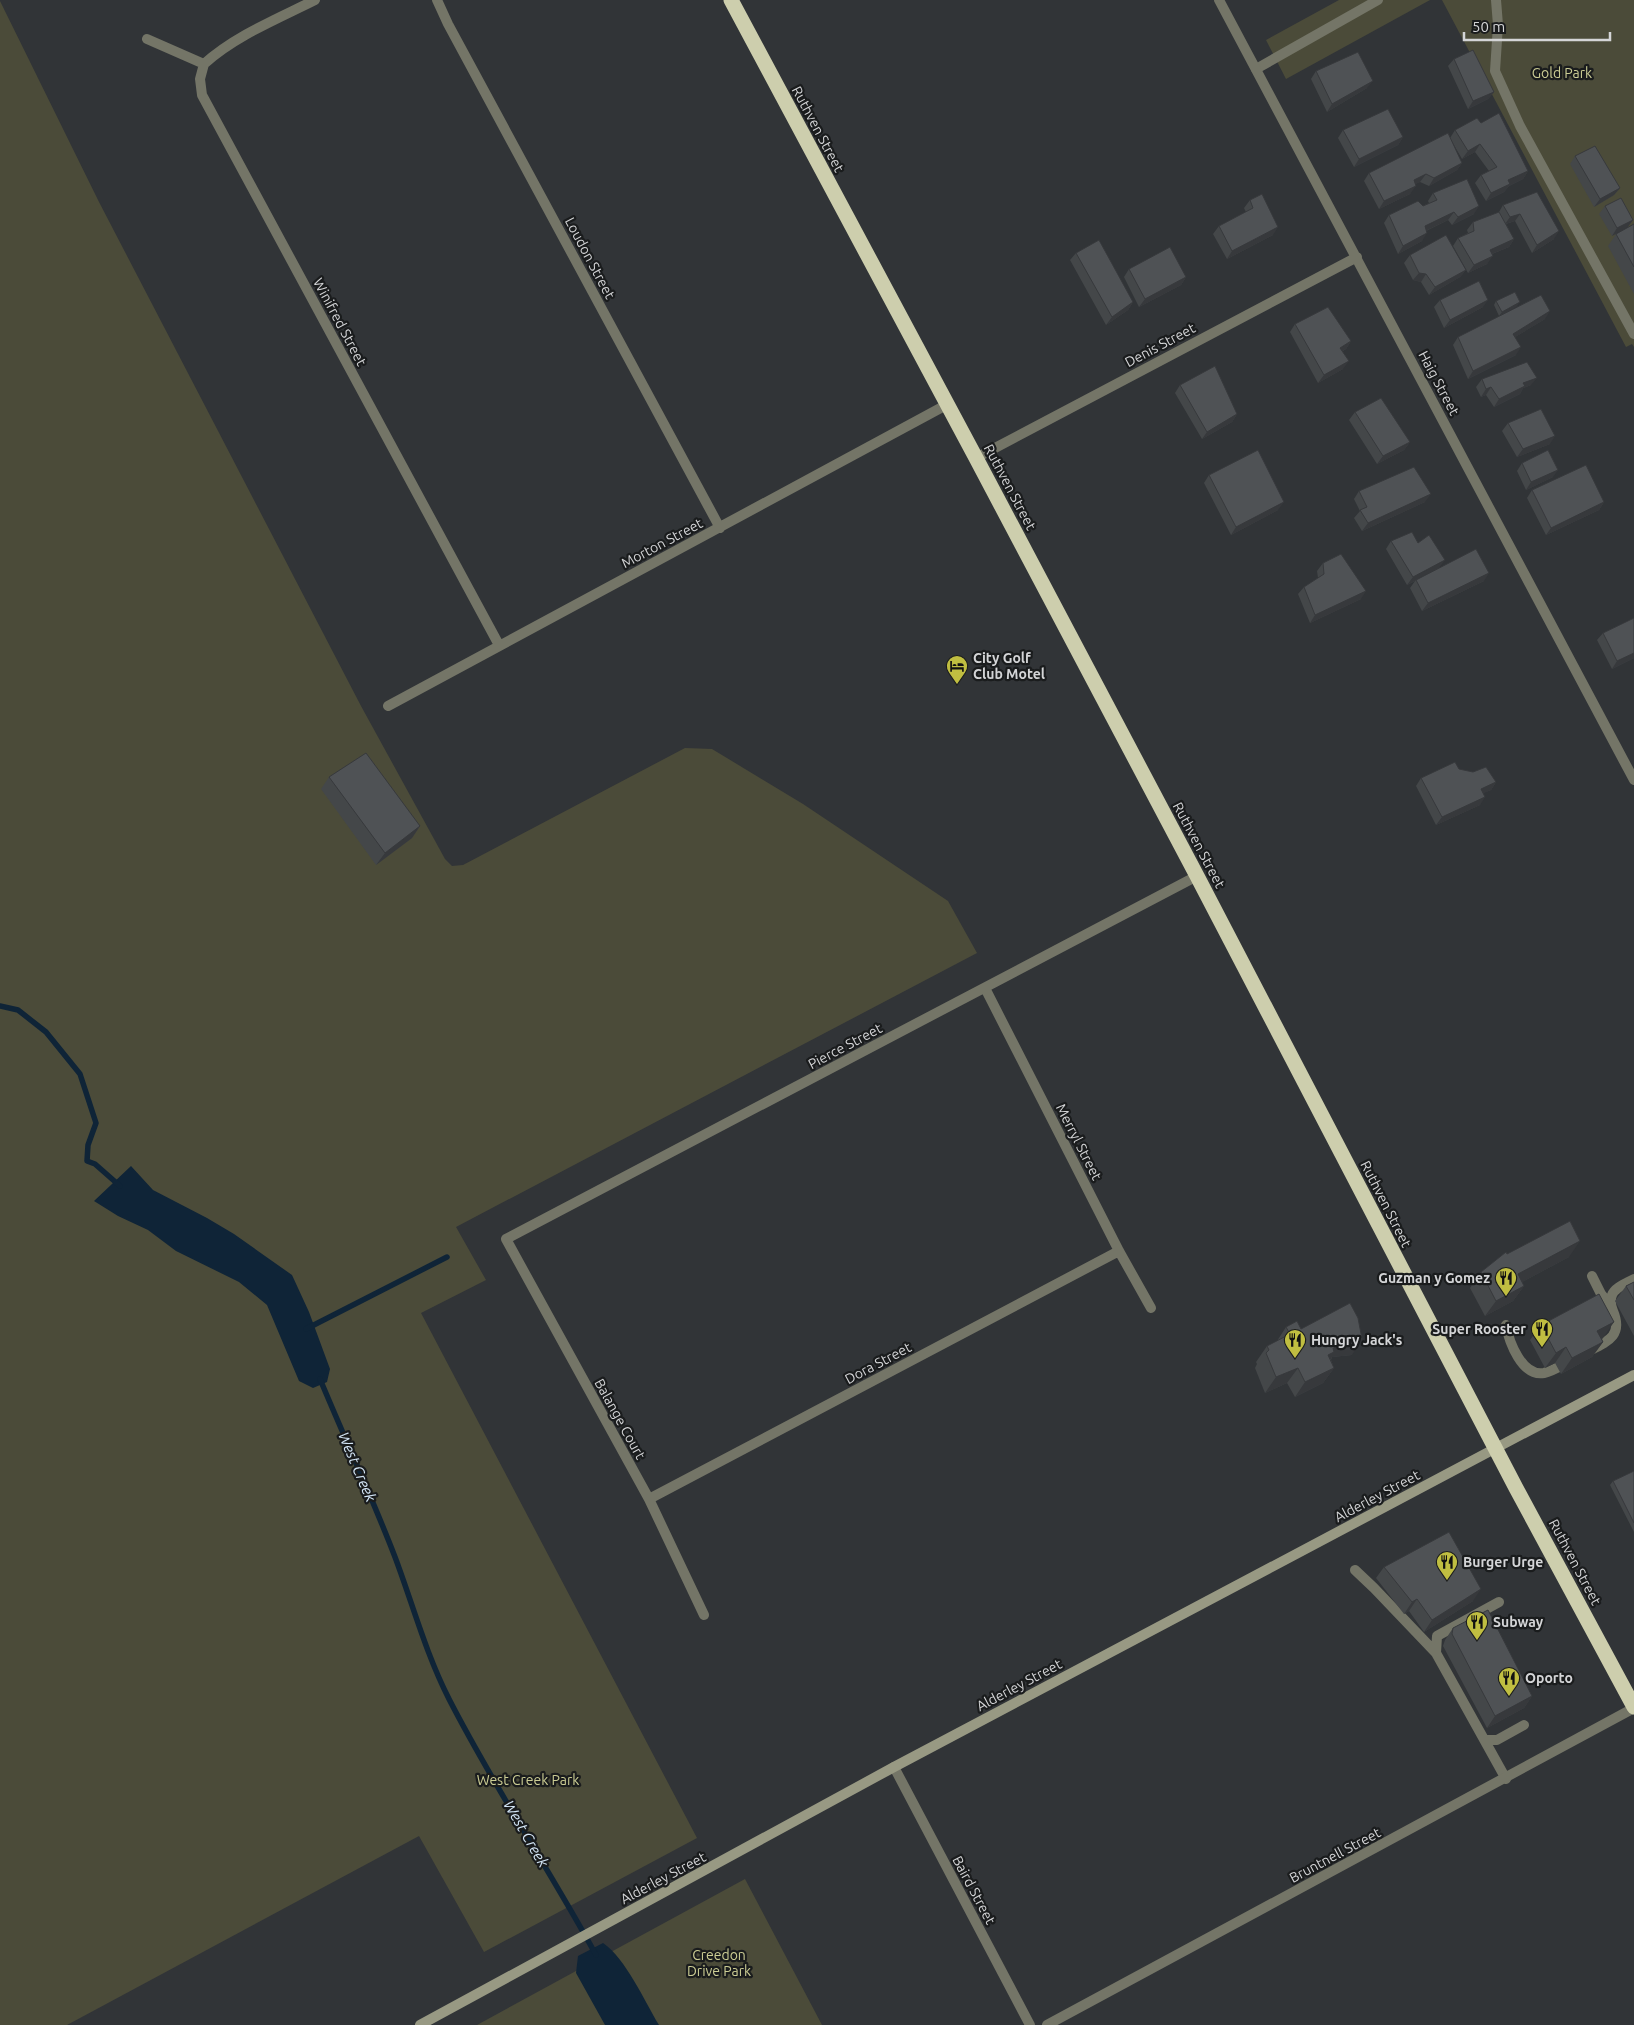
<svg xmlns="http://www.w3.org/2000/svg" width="1634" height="2025" font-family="Ubuntu,sans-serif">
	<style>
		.green { fill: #4b4b39 }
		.water { fill: #0f2437 }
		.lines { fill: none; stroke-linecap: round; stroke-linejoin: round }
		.stream { stroke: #0f2437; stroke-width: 5.5 }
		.lane { stroke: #747567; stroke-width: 10 }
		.street { stroke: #747567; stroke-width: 10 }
		.secondary { stroke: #989983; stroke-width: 10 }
		.highway { stroke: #cdcead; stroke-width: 15 }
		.wall { fill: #444749 }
		.shaded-wall { fill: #37393c }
		.building { fill: #4f5255; stroke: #37393c }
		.labels { text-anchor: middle; stroke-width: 4.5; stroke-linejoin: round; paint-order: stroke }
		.park-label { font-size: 14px; fill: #cccd94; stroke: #1a1c1d }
		.street-label { font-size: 14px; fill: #d4d5d7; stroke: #1a1c1d }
		.poi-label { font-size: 14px; font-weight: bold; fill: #d4d5d7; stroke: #1a1c1d; text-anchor: start }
		.water-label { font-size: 15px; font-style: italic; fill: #d3e5f6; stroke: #1a1c1d }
	</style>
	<rect width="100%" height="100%" fill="#313437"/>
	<path class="green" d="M1339 0H1430L1286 79 1266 40Z
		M1442 0H1634V347L1632 344 1626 347Z
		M0 1 99 202 361 706 445 859 452 866 463 865 685 748 712 749 803 804 948 901 977 953 456 1227 486 1280 421 1313 697 1838 484 1952 419 1836 67 2025H0Z
		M745 1879 822 2025H477Z"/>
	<path class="water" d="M131 1166 153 1190 207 1218 234 1234 292 1275 309 1312 330 1369 327 1382 313 1388 299 1381 267 1305 239 1282 176 1251 148 1230 118 1216 94 1201Z
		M603 1943C626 1959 644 2000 659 2025H605L576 1973 578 1956Z"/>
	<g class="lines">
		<path class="stream" d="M0 1006 18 1010 46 1032 80 1074 96 1123 88 1145 87 1161 95 1164 120 1186
			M306 1329 447 1257
			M320 1379C345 1439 372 1497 395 1557 413 1605 426 1654 449 1699 494 1787 549 1869 596 1955"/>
		<path class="lane" d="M1496 0 1498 25 1495 71 1520 126 1634 334
			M1256 69 1378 0
			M1592 1276 1601 1294 1611 1306
			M1506 1325C1509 1342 1522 1377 1544 1373 1553 1371 1562 1365 1570 1361
			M1589 1351C1609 1341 1623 1335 1613 1311 1611 1306 1610 1300 1612 1295 1615 1287 1627 1283 1634 1279
			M1355 1570 1374 1588 1436 1653
			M1499 1602 1437 1636 1436 1653 1506 1779
			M1485 1740H1497L1524 1725"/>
		<path class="street" d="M437 0 448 24 720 528
			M1219 0 1634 780
			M147 39 204 64 200 79 202 95 499 645
			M204 64C235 36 277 19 315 0
			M976 458 1357 257
			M388 706 948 404
			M985 988 1119 1251 1151 1308
			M649 1499 1119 1251
			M704 1615 649 1499 506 1239 1197 876
			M894 1767 1030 2025
			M1047 2025 1634 1708"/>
		<path class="secondary" d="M420 2025 894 1767 1634 1375"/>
		<path class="highway" d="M731 0 976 458 1197 876 1516 1488 1634 1707"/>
	</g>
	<path class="wall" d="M1454 59 1494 92 1488 99 1468 109 1448 66Z
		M1316 71 1367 88 1327 112 1311 79Z
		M1481 123 1528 171 1523 179 1509 186 1504 192 1486 201 1475 183 1481 175 1489 171 1475 152 1462 159 1451 140 1462 163 1457 170 1429 186 1420 182 1415 184 1410 194 1379 209 1364 181 1369 173 1450 138 1455 130Z
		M1343 130 1403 137 1398 145 1354 167 1338 138Z
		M1575 156 1620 188 1614 195 1594 207 1570 164Z
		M1537 192 1554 239 1532 253 1515 221 1506 224 1514 239 1509 247 1492 254 1487 264 1468 273 1453 246 1458 238 1468 233 1467 230 1473 222 1499 212 1503 205Z
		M1433 193 1474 214 1452 225 1448 220 1426 231 1422 241 1398 254 1384 223 1389 215 1423 206 1429 203 1428 201Z
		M1250 200 1273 235 1227 259 1213 234 1219 226 1246 212 1244 208Z
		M1605 206 1633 220 1627 228 1612 236 1599 214Z
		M1634 224V294L1608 246 1616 234Z
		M1076 253 1133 302 1128 310 1106 325 1070 260Z
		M1410 255 1466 270 1460 277 1429 295 1421 282 1413 280 1404 263Z
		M1129 269 1186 277 1181 285 1139 307 1124 277Z
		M1440 300 1483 307 1444 328 1434 307Z
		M1496 301 1517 306 1499 316 1494 305Z
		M1545 319 1515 337 1516 355 1468 379 1453 345 1458 337Z
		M1295 324 1351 341 1346 349 1343 351V369L1318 383 1290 332Z
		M1482 379 1531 385 1523 388 1520 394 1494 407 1486 395 1481 397 1476 387Z
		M1180 385 1237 414 1232 422 1202 439 1175 393Z
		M1355 412 1410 442 1404 450 1377 464 1349 420Z
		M1508 423 1550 444 1517 457 1502 431Z
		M1522 463 1553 477 1526 490 1517 471Z
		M1209 475 1278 510 1231 535 1204 483Z
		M1532 490 1604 502 1599 510 1546 535 1527 498Z
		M1359 491 1425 502 1362 531 1354 518 1360 511 1354 499Z
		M1391 541 1418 543 1439 568 1484 581 1422 611 1410 588 1415 581 1407 585 1386 549Z
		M1323 563 1361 599 1310 623 1298 594 1304 587 1318 578 1317 571Z
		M1634 618V658L1612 669 1597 640 1603 633Z
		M1459 769 1496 782 1491 790 1483 793 1480 805 1436 825 1416 786 1421 778Z
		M329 777 420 826 412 838 376 865 321 789Z
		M1507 1254 1569 1257 1522 1282 1524 1286 1513 1301 1485 1316 1470 1288 1481 1272Z
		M1634 1282V1336L1615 1301 1626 1286Z
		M1541 1325 1603 1338 1602 1339 1603 1342 1592 1357 1561 1374 1555 1363 1545 1368 1530 1340Z
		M1286 1327 1301 1329 1352 1355 1332 1357 1331 1360 1334 1368 1323 1383 1295 1397 1287 1383 1265 1393 1255 1368 1257 1364 1256 1362 1267 1346 1277 1341Z
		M1634 1471V1532L1610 1485 1613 1481Z
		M1384 1567 1473 1601 1424 1632 1409 1611 1404 1614 1376 1578Z
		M1453 1628 1532 1696 1524 1708 1487 1728 1443 1646 1445 1640Z"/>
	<path class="shaded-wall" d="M1373 81 1367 88 1327 112 1332 104Z
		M1494 92 1488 99 1468 109 1473 101Z
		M1403 137 1398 145 1354 167 1359 159Z
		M1480 144 1475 152 1462 159 1468 151Z
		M1462 163 1457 170 1429 186 1434 178Z
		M1528 171 1523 179 1509 186 1504 192 1486 201 1491 193 1508 180Z
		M1426 174 1420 182 1408 188 1414 180Z
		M1416 186 1410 194 1379 209 1384 201Z
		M1620 188 1614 195 1594 207 1600 199Z
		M1479 206 1474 214 1452 225 1458 217Z
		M1454 212 1448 220 1419 234 1425 226Z
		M1520 214 1515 221 1505 224 1510 217Z
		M1633 220 1627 228 1612 236 1617 228Z
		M1278 227 1273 235 1227 259 1232 251Z
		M1559 231 1554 239 1532 253 1537 245Z
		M1427 233 1422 241 1398 254 1403 246Z
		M1514 239 1509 247 1484 257 1490 250Z
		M1493 256 1487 264 1468 273 1474 265Z
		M1466 270 1460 277 1429 295 1435 287Z
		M1419 273 1426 274 1421 282 1413 280Z
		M1186 277 1181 285 1139 307 1145 299Z
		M1488 300 1483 307 1444 328 1450 320Z
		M1133 302 1128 310 1106 325 1112 317Z
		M1520 302 1517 306 1499 316 1502 312Z
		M1550 311 1545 319 1507 342 1513 334Z
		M1351 341 1346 349 1335 355 1340 348Z
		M1521 347 1516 355 1468 379 1473 371Z
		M1349 361 1343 369 1318 383 1324 375Z
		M1537 378 1531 385 1523 388 1520 394 1494 407 1499 399 1523 383Z
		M1491 387 1486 395 1481 397 1486 389Z
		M1237 414 1232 422 1202 439 1207 432Z
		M1555 436 1550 444 1517 457 1523 449Z
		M1410 442 1404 450 1377 464 1383 456Z
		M1558 470 1553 477 1526 490 1531 482Z
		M1431 494 1425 502 1362 531 1368 523Z
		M1284 502 1278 510 1231 535 1236 527Z
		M1604 502 1599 510 1546 535 1551 528Z
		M1445 560 1439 568 1407 585 1413 577Z
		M1489 573 1484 581 1422 611 1428 603Z
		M1366 591 1361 599 1310 623 1315 615Z
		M1634 653V658L1612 669 1617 661Z
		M1496 782 1491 790 1475 797 1481 789Z
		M1485 797 1480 805 1436 825 1442 817Z
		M420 826 412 838 376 865 385 853Z
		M1580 1241 1569 1257 1507 1290 1518 1274Z
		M1524 1286 1513 1301 1485 1316 1496 1301Z
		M1614 1322 1603 1338 1587 1347 1597 1331Z
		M1362 1339 1352 1355 1332 1357 1329 1361 1318 1371 1333 1348 1340 1342Z
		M1603 1342 1592 1357 1561 1374 1572 1358Z
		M1566 1347 1555 1363 1545 1368 1556 1353Z
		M1298 1368 1287 1383 1265 1393 1276 1377Z
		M1334 1368 1323 1383 1295 1397 1305 1382Z
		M1481 1589 1473 1601 1424 1632 1432 1620Z
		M1417 1599 1409 1611 1404 1614 1412 1602Z
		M1532 1696 1524 1708 1487 1728 1495 1716Z"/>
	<path class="building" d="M1473 50 1494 92 1473 101 1454 59Z
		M1358 52 1373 81 1332 104 1316 71Z
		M1388 109 1403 137 1359 159 1343 130Z
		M1499 113 1528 171 1508 180 1510 184 1491 193 1481 175 1497 167 1480 144 1468 151 1455 130 1477 118 1481 123Z
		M1448 133 1462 163 1434 178 1426 174 1414 180 1416 186 1384 201 1369 173Z
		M1595 146 1620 188 1600 199 1575 156Z
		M1467 179 1479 206 1458 217 1454 212 1425 226 1427 233 1403 246 1389 215 1418 201 1423 206 1437 200 1433 193Z
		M1537 192 1559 231 1537 245 1520 214 1510 217 1503 205Z
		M1262 194 1278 227 1232 251 1219 226 1253 208 1250 200Z
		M1621 198 1633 220 1617 228 1605 206Z
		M1499 212 1514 239 1490 250 1493 256 1474 265 1458 238 1474 231 1473 222Z
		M1634 224V267L1616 234Z
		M1446 235 1466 270 1435 287 1426 274 1419 273 1410 255Z
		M1099 240 1133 302 1112 317 1076 253Z
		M1170 247 1186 277 1145 299 1129 269Z
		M1479 281 1488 300 1450 320 1440 300Z
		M1515 292 1520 302 1502 312 1496 301Z
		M1541 295 1550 311 1513 334 1521 347 1473 371 1458 337Z
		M1328 307 1351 341 1340 348 1349 361 1324 375 1295 324Z
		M1527 362 1537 378 1523 383 1525 386 1499 399 1491 387 1486 389 1482 379Z
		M1215 366 1237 414 1207 432 1180 385Z
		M1381 398 1410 442 1383 456 1355 412Z
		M1541 409 1555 436 1523 449 1508 423Z
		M1258 450 1284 502 1236 527 1209 475Z
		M1548 450 1558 470 1531 482 1522 463Z
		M1586 465 1604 502 1551 528 1532 490Z
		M1414 467 1431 494 1368 523 1360 510 1367 507 1359 491Z
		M1412 532 1418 543 1429 535 1445 560 1413 577 1391 541Z
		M1476 549 1489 573 1428 603 1416 580Z
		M1341 554 1366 591 1315 615 1304 587 1324 574 1323 563Z
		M1634 618V653L1617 661 1603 633Z
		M366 753 420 826 385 853 329 777Z
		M1455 762 1459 769 1473 772 1486 767 1496 782 1481 789 1485 797 1442 817 1421 778Z
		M1570 1221 1580 1241 1518 1274 1524 1286 1496 1301 1481 1272 1506 1252 1507 1254Z
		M1634 1282V1300L1626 1286Z
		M1599 1294 1614 1322 1597 1331 1603 1342 1572 1358 1566 1347 1556 1353 1541 1325Z
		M1350 1303 1358 1318 1362 1339 1340 1342V1346L1333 1348 1334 1352 1328 1355 1334 1368 1305 1382 1298 1368 1276 1377 1266 1353 1269 1350 1267 1346 1290 1334 1286 1327 1297 1321 1301 1329Z
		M1634 1471V1523L1613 1481Z
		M1449 1532 1481 1589 1432 1620 1417 1599 1412 1602 1384 1567Z
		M1488 1610 1532 1696 1495 1716 1452 1634 1453 1628Z"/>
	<defs>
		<g id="hotel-pin" transform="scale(1.125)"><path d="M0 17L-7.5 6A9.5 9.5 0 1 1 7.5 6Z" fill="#c0be41" stroke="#1a1c1d"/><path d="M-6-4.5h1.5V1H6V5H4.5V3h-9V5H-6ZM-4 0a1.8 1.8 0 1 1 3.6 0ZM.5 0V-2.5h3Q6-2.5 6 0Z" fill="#111"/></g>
		<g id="restaurant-pin" transform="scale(1.125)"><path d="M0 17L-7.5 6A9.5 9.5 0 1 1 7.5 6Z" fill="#c0be41" stroke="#1a1c1d"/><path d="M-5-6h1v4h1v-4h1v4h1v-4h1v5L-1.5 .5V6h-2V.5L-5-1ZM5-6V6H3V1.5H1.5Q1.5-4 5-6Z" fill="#111"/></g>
	</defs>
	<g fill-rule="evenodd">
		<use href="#hotel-pin" x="957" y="666"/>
		<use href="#restaurant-pin" x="1506" y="1278"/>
		<use href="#restaurant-pin" x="1542" y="1329"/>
		<use href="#restaurant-pin" x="1295" y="1340"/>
		<use href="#restaurant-pin" x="1447" y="1562"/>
		<use href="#restaurant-pin" x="1477" y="1622"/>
		<use href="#restaurant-pin" x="1509" y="1678"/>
	</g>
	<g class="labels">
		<g class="park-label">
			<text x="1562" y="78">Gold Park</text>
			<text x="528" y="1785">West Creek Park</text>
			<text x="719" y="1960">Creedon<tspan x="719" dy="16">Drive Park</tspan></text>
		</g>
		<g class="street-label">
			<text transform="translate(818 129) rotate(62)" y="5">Ruthven Street</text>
			<text transform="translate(590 258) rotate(62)" y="5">Loudon Street</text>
			<text transform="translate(340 322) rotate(62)" y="5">Winifred Street</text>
			<text transform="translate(1160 345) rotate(-28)" y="5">Denis Street</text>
			<text transform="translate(1439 383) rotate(62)" y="5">Haig Street</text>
			<text transform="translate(1010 487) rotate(62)" y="5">Ruthven Street</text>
			<text transform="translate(662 543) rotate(-28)" y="5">Morton Street</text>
			<text transform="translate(1199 845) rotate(62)" y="5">Ruthven Street</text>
			<text transform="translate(845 1046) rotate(-28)" y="5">Pierce Street</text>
			<text transform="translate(1079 1142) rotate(63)" y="5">Merryl Street</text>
			<text transform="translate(1386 1204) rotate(63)" y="5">Ruthven Street</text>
			<text transform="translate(878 1363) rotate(-28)" y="5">Dora Street</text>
			<text transform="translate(620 1419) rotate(61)" y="5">Balange Court</text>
			<text transform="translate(1377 1496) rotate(-28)" y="5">Alderley Street</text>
			<text transform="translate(1575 1562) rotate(62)" y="5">Ruthven Street</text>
			<text transform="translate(1019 1685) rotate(-28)" y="5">Alderley Street</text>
			<text transform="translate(1335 1855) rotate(-28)" y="5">Bruntnell Street</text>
			<text transform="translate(663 1878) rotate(-28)" y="5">Alderley Street</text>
			<text transform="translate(974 1890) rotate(62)" y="5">Baird Street</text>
		</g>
		<g class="poi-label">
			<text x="973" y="663">City Golf<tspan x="973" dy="16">Club Motel</tspan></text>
			<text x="1490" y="1283" text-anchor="end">Guzman y Gomez</text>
			<text x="1526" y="1334" text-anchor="end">Super Rooster</text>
			<text x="1311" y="1345">Hungry Jack's</text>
			<text x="1463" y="1567">Burger Urge</text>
			<text x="1493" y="1627">Subway</text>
			<text x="1525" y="1683">Oporto</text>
		</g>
		<g class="water-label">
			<text transform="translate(357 1467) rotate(67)" y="5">West Creek</text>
			<text transform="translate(526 1834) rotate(60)" y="5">West Creek</text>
		</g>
	</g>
	<path d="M1464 32v8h146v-8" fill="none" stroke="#d4d5d7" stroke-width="2.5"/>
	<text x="1472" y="32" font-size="15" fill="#d4d5d7" stroke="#1a1c1d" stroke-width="4" paint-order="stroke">50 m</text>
</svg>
